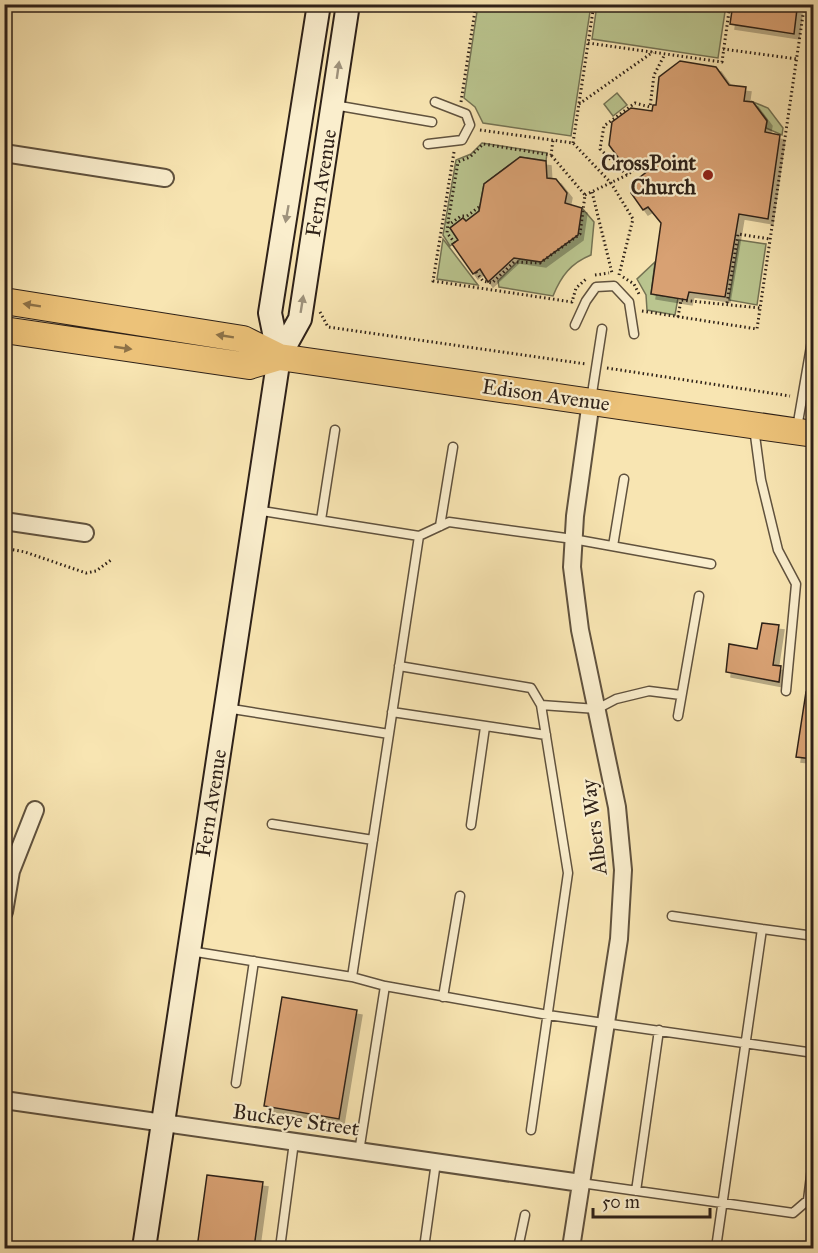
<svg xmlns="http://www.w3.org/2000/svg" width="818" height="1253" font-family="'IM FELL Great Primer',serif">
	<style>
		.green { fill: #bac58f; stroke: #747354; stroke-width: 1.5 }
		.building { fill: #d8a173; stroke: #2e2118; stroke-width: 1.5; filter: url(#shadow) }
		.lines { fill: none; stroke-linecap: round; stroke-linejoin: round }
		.lane-casing { stroke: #60523e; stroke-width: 11 }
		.street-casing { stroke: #60523e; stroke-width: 20 }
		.secondary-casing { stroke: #2e2118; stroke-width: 26 }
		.primary-casing { stroke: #2e2118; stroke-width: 28 }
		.path { stroke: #2e2118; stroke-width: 3; stroke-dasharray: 1.5 3; stroke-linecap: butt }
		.lane { stroke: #faeecd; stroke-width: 8 }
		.street { stroke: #faeecd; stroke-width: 16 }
		.secondary { stroke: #faeecd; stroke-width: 22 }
		.primary { stroke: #ecc279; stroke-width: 26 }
		.oneway { fill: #9e927c }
		.oneway2 { fill: #8d7248 }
		.poi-dot { fill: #8f2418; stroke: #faeecd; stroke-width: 2 }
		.labels { text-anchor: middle; stroke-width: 4.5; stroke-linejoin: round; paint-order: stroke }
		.poi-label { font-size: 21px; font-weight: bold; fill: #2e2118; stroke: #faeecd; text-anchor: end }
		.street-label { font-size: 21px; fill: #2e2118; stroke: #faeecd }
	</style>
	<defs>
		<filter id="shadow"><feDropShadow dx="5" dy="5" stdDeviation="0" flood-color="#0004"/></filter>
	</defs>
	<rect width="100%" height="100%" fill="#f8e5b2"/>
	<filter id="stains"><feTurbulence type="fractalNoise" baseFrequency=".00333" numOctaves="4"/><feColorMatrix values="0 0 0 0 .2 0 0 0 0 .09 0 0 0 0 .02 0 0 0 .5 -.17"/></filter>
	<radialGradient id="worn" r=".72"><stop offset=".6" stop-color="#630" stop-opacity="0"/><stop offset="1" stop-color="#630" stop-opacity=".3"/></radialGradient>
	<path class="green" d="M478 5H591L571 136 483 123 475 107 464 98Z
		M597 5H726L718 58 592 39Z
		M617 93 627 105 613 116 604 104Z
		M753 102 768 108 783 128 782 135 766 128 767 120Z
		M482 143 547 153 546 161 520 157 484 184 479 211 466 221 463 218 450 228 458 240 450 246 443 235 456 160 471 154Z
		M582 208 594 222 591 255C571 263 561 276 553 296L499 287 498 281 520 259 541 262Z
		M443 239 478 285 437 279Z
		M739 240 766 244 757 305 729 300Z
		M655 262 651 294 678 298 675 315 647 310 646 295 637 279Z"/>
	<path class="building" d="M733 4H768L797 9 794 34 730 24Z
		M680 61 716 67 729 85 746 87 744 101 753 102 767 121 765 132 780 135 768 219 739 214 725 297 689 292 687 300 651 294 661 223 648 207 643 210 631 193 635 190 631 184 653 167 623 164 609 145 612 122 631 108 652 111 653 105H656L659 77Z
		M520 157 546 161 547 178 556 179 567 193 565 203 582 208 578 235 541 262 514 258 488 282 480 269 473 274 452 244 458 240 450 228 463 218 466 221 479 211 484 184Z
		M762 623 779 625 773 665 781 666 779 682 726 672 729 644 757 649Z
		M806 692H813V759L796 757Z
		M282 997 357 1010 339 1119 264 1106Z
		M207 1175 263 1182 254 1248H197Z"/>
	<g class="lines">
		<g class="lane-casing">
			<path id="lane" d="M334 105 432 122
				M428 144 462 140 470 125 466 114 435 102
				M575 325 586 301 596 287 614 286 629 302 634 334
				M591 400 602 329
				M754 428 761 480 778 550 796 584 786 691
				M797 428 814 329
				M321 520 335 430
				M440 526 453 447
				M419 536 449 522 573 539 711 564
				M613 546 624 479
				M399 666 531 688 541 705 568 873 531 1130
				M541 705 597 709 616 699 649 691 681 695
				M226 708 389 734 419 536 256 510
				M392 712 546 735
				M678 716 699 596
				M272 824 373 840
				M471 825 485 727
				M672 916 762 929 716 1248
				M762 929 814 936
				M190 951 352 977
				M385 986 548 1015 814 1053
				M443 997 460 896
				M236 1083 254 961
				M359 1152 385 986 352 977 389 734
				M581 1183 793 1213 808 1200 814 1152
				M636 1191 659 1030
				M280 1248 294 1142
				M424 1248 436 1162
				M518 1248 525 1215"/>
		</g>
		<g class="street-casing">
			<path id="street" d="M4 153 165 178
				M4 521 85 533
				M4 912 11 871 35 810
				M4 1100 581 1183
				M571 1248 619 939 623 870 617 807 580 630 572 567 575 516 591 401"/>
		</g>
		<g class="secondary-casing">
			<path id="secondary" d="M279 357 270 313 319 4
				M144 1248 279 357 300 319 348 4"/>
		</g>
		<g class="primary-casing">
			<path id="primary" d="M4 301 243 339 279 357 814 434
				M4 330 249 366 279 357"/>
		</g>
		<path class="path" d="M588 43 722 62 730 4
			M723 49 797 59
			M461 102 476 4
			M579 104 653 52
			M480 130 573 143 611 183 633 219 619 275
			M573 143 594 4
			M454 152 433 281 572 302 576 288 586 279
			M627 175 600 149 604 126 635 103 650 107 654 75 665 54
			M592 192 612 273
			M585 195 627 175 639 166
			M479 207 467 216H461L450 224 448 222 458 162 470 157 483 144 551 155 553 140
			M448 222 447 233 455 243
			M476 272 483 281 492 283 514 262 540 263 580 234 585 195 551 155
			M595 275 609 273
			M623 277 634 284 640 296
			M727 303 738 234 770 239
			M642 311 757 329 804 8 783 4
			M320 312 328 327 586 364
			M678 317 681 300 760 308
			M607 368 790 396
			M4 548 25 552 86 573 96 571 111 560"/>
		<use href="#lane" class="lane"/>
		<use href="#street" class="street"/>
		<use href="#secondary" class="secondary"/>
		<use href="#primary" class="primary"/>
	</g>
	<defs><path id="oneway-solid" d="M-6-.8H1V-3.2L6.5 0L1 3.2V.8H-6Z" transform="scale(1.5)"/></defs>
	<g class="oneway">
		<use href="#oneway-solid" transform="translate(338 70) rotate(-82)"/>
		<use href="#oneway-solid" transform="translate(287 214) rotate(100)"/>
		<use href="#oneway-solid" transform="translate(302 304) rotate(-81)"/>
	</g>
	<g class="oneway2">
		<use href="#oneway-solid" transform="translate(32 305) rotate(-171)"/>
		<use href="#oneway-solid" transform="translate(225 336) rotate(-171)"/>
		<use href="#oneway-solid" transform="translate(123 348) rotate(8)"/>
	</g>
	<circle class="poi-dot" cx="708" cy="175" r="6"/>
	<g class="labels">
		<g class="poi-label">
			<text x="696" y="170">CrossPoint<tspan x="696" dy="24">Church</tspan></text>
		</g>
		<g class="street-label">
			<text transform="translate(321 183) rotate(-81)" y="7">Fern Avenue</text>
			<text transform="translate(546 395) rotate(8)" y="7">Edison Avenue</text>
			<text transform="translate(211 803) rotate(-81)" y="7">Fern Avenue</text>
			<text transform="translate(594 827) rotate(-97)" y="7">Albers Way</text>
			<text transform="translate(296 1120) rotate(8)" y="7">Buckeye Street</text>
		</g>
	</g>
	<rect width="818" height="1253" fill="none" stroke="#f8e5b2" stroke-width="24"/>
	<rect x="6" y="6" width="806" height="1241" fill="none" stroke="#2e2118" stroke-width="3"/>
	<rect x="12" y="12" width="794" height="1229" fill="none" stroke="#2e2118" stroke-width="1.5"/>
	<path d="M593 1208v9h117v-9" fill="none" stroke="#2e2118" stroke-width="3"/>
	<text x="602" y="1208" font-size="18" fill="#2e2118" stroke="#faeecd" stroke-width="4.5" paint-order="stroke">50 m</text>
	<rect width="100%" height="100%" filter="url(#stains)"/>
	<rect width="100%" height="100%" fill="url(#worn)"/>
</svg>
